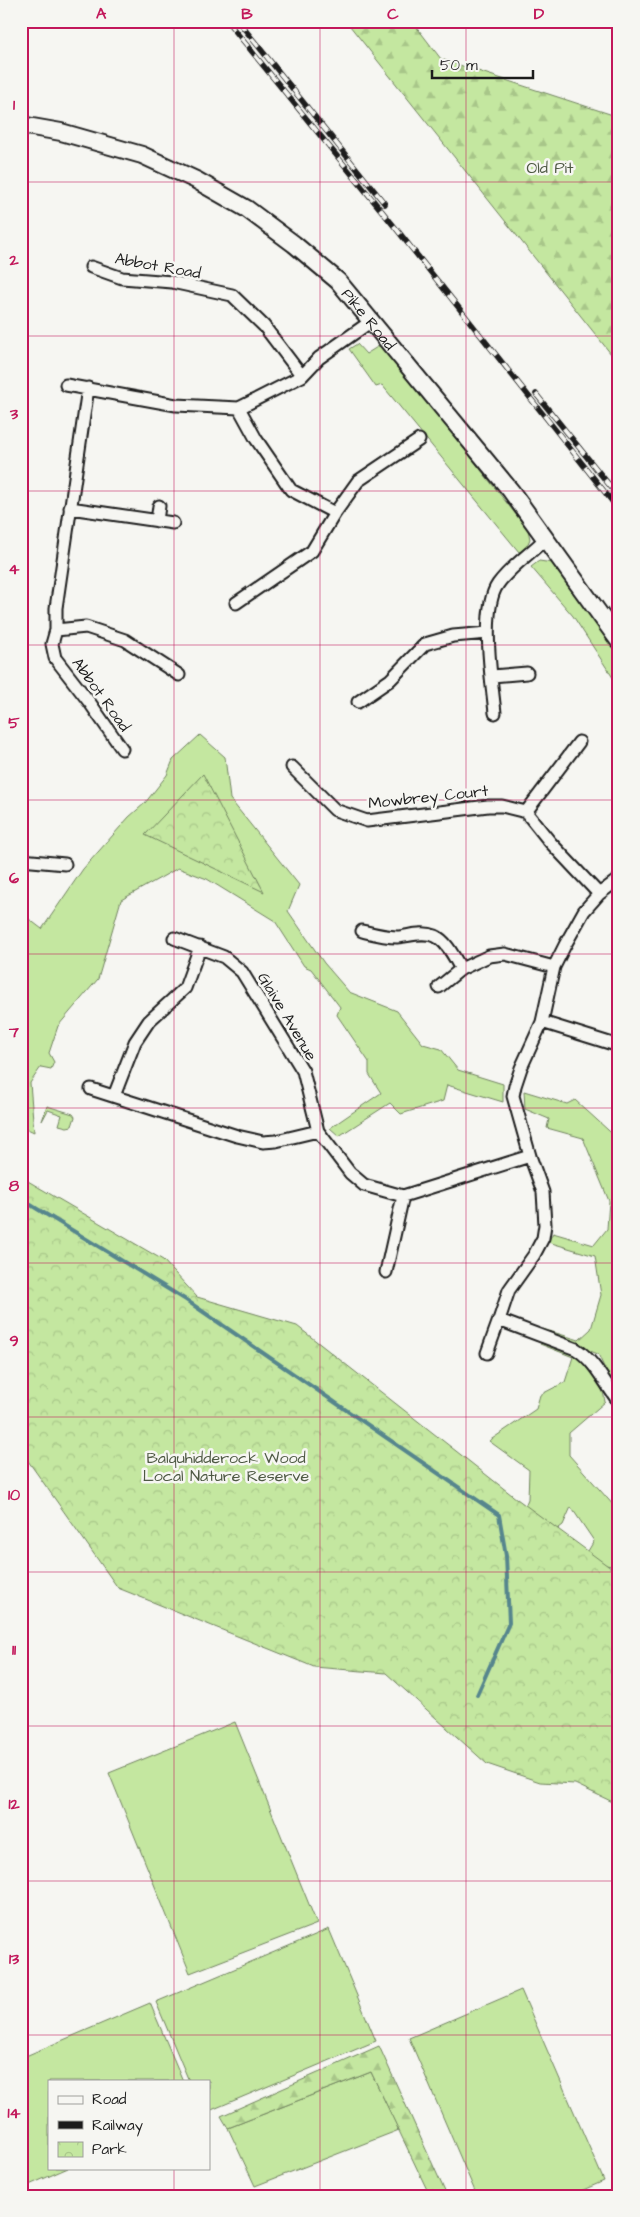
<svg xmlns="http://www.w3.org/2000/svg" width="640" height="2217" font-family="'Architects Daughter',sans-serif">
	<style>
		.green { fill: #c4e7a0; stroke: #70825e }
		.forest { fill: url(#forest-firs); stroke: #70825e }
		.park { fill: url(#park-crowns); stroke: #70825e }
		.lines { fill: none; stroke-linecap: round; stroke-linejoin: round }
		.stream { stroke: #56868d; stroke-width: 4 }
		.street-casing { stroke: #1c1c1c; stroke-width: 15 }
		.secondary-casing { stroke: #1c1c1c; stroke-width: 20 }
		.street { stroke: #f6f6f2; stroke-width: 11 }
		.secondary { stroke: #f6f6f2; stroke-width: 16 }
		.rail-casing { stroke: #1c1c1c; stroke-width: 5.5 }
		.rail { stroke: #f6f6f2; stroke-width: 4; stroke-dasharray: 11; stroke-linecap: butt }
		.grid { fill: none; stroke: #c2185b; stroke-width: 1; stroke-opacity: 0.55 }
		.labels { text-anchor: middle; stroke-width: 5; stroke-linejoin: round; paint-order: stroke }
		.park-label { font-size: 16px; fill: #4e5944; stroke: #f6f6f2 }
		.street-label { font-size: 16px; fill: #1c1c1c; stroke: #f6f6f2 }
		.neatline { fill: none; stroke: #c2185b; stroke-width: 2 }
		.grid-label { font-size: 16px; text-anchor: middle; font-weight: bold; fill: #c2185b }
	</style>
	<defs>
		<pattern id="forest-firs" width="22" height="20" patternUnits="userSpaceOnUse" patternTransform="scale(1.25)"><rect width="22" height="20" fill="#c4e7a0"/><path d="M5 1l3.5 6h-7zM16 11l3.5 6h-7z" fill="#a8c689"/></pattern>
		<pattern id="park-crowns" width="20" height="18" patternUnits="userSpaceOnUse" patternTransform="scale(1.25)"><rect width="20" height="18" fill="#c4e7a0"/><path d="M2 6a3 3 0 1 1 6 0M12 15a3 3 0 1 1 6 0" fill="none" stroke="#a8c689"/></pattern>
	</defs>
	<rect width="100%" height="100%" fill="#f6f6f2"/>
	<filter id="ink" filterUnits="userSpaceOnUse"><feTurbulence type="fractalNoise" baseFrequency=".02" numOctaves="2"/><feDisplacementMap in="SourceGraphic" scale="10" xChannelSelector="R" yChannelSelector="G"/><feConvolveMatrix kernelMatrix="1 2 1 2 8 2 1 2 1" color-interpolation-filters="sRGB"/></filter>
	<g filter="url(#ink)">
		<path class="green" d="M357 344 366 354 382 344 528 530 530 539 525 550 519 552 382 385 376 387 349 349Z
			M539 561 553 563 619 654V687L573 616 531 567Z
			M200 735 225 757 230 799 299 885 288 911 324 963 349 992 397 1011 423 1044 441 1049 458 1070 503 1084V1102L447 1085 443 1101 401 1114 390 1103 339 1136 330 1128 381 1093 369 1074V1062L337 1015 340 1007 311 969 304 966 275 921 207 879 178 868 121 900 98 979 58 1026 49 1053 54 1062 51 1069 41 1067 30 1083 34 1132 21 1126V913L42 929 83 869 129 817 145 803 167 775 173 760Z
			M524 1091 567 1104 575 1100 619 1140V1252L612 1256 619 1279V1373L609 1378 598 1354 547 1335 543 1329 579 1340 591 1329 601 1295 595 1256 548 1242 553 1233 594 1245 607 1229 609 1201 583 1138 547 1128 549 1119 525 1109Z
			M47 1106 73 1114 75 1117 72 1126 67 1127 59 1125 62 1115 48 1110 42 1121Z
			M543 1343C553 1346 565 1349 573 1354 589 1364 603 1383 605 1402L569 1433V1455L615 1507 619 1520V1551L611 1566 592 1562 588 1551 594 1541 571 1507 563 1525 551 1534 523 1511 528 1499 529 1470 489 1441 536 1409 540 1395 565 1382 573 1357 540 1344Z
			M235 1722 317 1924 190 1973 109 1773Z
			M329 1929 376 2041 209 2111V2081H189L156 2002Z
			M521 1990 604 2181 569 2196H477L409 2038Z
			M150 2003 183 2081H49V2168H68L29 2185 21 2165V2058Z
			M371 2072 399 2130 255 2186 228 2128Z"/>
		<path class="forest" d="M346 21H412L441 59 619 117V364Z
			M379 2046 447 2196H430L371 2072 228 2128 221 2116Z"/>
		<path class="park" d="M203 774 264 892 145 835Z
			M21 1177 163 1260 197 1297 297 1326 517 1499 619 1574V1805L575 1784 540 1782 487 1764 386 1673 314 1667 118 1588 21 1451Z"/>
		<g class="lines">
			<path class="stream" d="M21 1199 186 1300 499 1515 506 1556 509 1623 477 1695"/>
			<g class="street-casing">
				<path id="street" d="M91 267 122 278 172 282 232 295 264 326 302 376
					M66 385 176 405 239 408 302 376 319 358 370 322
					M88 388 56 608V630L52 644 55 658 90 703 122 749
					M239 408 256 439 291 490 335 513 358 481 419 440
					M70 508 173 523
					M157 521 159 506
					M236 603 312 551 335 513
					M56 630 86 627 125 640 179 675
					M492 676 527 673
					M358 702 390 680 425 644 453 636 488 633
					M495 713C492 682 480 609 498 584 510 567 530 554 545 539
					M292 767 335 810 367 821 488 806H502L526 812 550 842 599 894
					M526 812 579 742
					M21 860 65 864
					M619 879 599 894 584 911 565 945 554 967 542 1022 521 1068 515 1086 513 1096 530 1156 543 1192 545 1225 543 1238 534 1255 509 1290 499 1320 576 1349C595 1361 605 1384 619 1402
					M362 931C374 934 385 937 397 937 409 936 423 931 435 936 447 941 455 959 461 969L489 956 505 954 554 967
					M174 938 224 957 242 972 303 1071 318 1131 350 1173 364 1185 403 1196 530 1156
					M439 987 461 969
					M542 1022 619 1046
					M91 1089 237 1136 263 1142 276 1141 318 1131
					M114 1096 135 1042 149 1021 185 988 200 947
					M386 1272 403 1196
					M487 1353 499 1320"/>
			</g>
			<g class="secondary-casing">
				<g id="secondary">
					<path id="s1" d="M21 125 61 132 142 155 196 180 247 209 294 244 338 281 511 491 619 641"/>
				</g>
			</g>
			<use href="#street" class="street"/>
			<use href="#secondary" class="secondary"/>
			<g class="rail-casing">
				<path id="rail" d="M227 21 394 226 619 510
					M238 21 385 204
					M536 394 619 497"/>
			</g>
			<use href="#rail" class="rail"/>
		</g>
	</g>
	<path class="grid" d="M174 21V2081M320 21V2196M466 21V2196M21 182H619M21 336H619M21 491H619M21 645H619M21 800H619M21 954H619M21 1108H619M21 1263H619M21 1417H619M21 1572H619M21 1726H619M21 1881H619M21 2035H619M174 2168V2196"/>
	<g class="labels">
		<g class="park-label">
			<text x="550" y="173">Old Pit</text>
			<text x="226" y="1463">Balquhidderock Wood<tspan x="226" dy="18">Local Nature Reserve</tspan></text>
		</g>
		<g class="street-label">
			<text transform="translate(158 265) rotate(10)" y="6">Abbot Road</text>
			<text dy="6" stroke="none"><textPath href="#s1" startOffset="408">Pike Road</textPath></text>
			<text transform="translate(102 694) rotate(54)" y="6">Abbot Road</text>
			<text transform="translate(428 796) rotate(-6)" y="6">Mowbrey Court</text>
			<text transform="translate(288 1016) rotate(59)" y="6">Glaive Avenue</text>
		</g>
	</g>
	<rect width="640" height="2217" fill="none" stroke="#f6f6f2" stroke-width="55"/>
	<rect x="48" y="2080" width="162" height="90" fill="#f6f6f2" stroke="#9f9f9c"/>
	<rect x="58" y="2096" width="25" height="8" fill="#f6f6f2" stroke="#9f9f9c"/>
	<text x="92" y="2104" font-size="15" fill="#1c1c1c">Road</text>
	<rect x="58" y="2121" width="25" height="8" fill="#1c1c1c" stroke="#9f9f9c"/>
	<text x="92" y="2130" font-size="15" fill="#1c1c1c">Railway</text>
	<rect x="58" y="2142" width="25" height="15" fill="url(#park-crowns)" stroke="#9f9f9c"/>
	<text x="92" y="2154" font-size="15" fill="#1c1c1c">Park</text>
	<path d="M432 70v8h101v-8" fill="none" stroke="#1c1c1c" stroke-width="2.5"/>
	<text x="440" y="70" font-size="15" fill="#1c1c1c" stroke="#f6f6f2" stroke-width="4" paint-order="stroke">50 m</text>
	<rect x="28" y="28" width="584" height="2162" class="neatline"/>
	<g class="grid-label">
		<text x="101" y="19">A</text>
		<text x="247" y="19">B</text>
		<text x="393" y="19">C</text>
		<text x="539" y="19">D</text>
		<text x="14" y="110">1</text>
		<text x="14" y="265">2</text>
		<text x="14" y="419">3</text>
		<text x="14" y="574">4</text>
		<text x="14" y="728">5</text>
		<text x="14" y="883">6</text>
		<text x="14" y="1037">7</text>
		<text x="14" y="1191">8</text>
		<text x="14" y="1346">9</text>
		<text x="14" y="1500">10</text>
		<text x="14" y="1655">11</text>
		<text x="14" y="1809">12</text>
		<text x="14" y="1964">13</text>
		<text x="14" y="2118">14</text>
	</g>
</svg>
